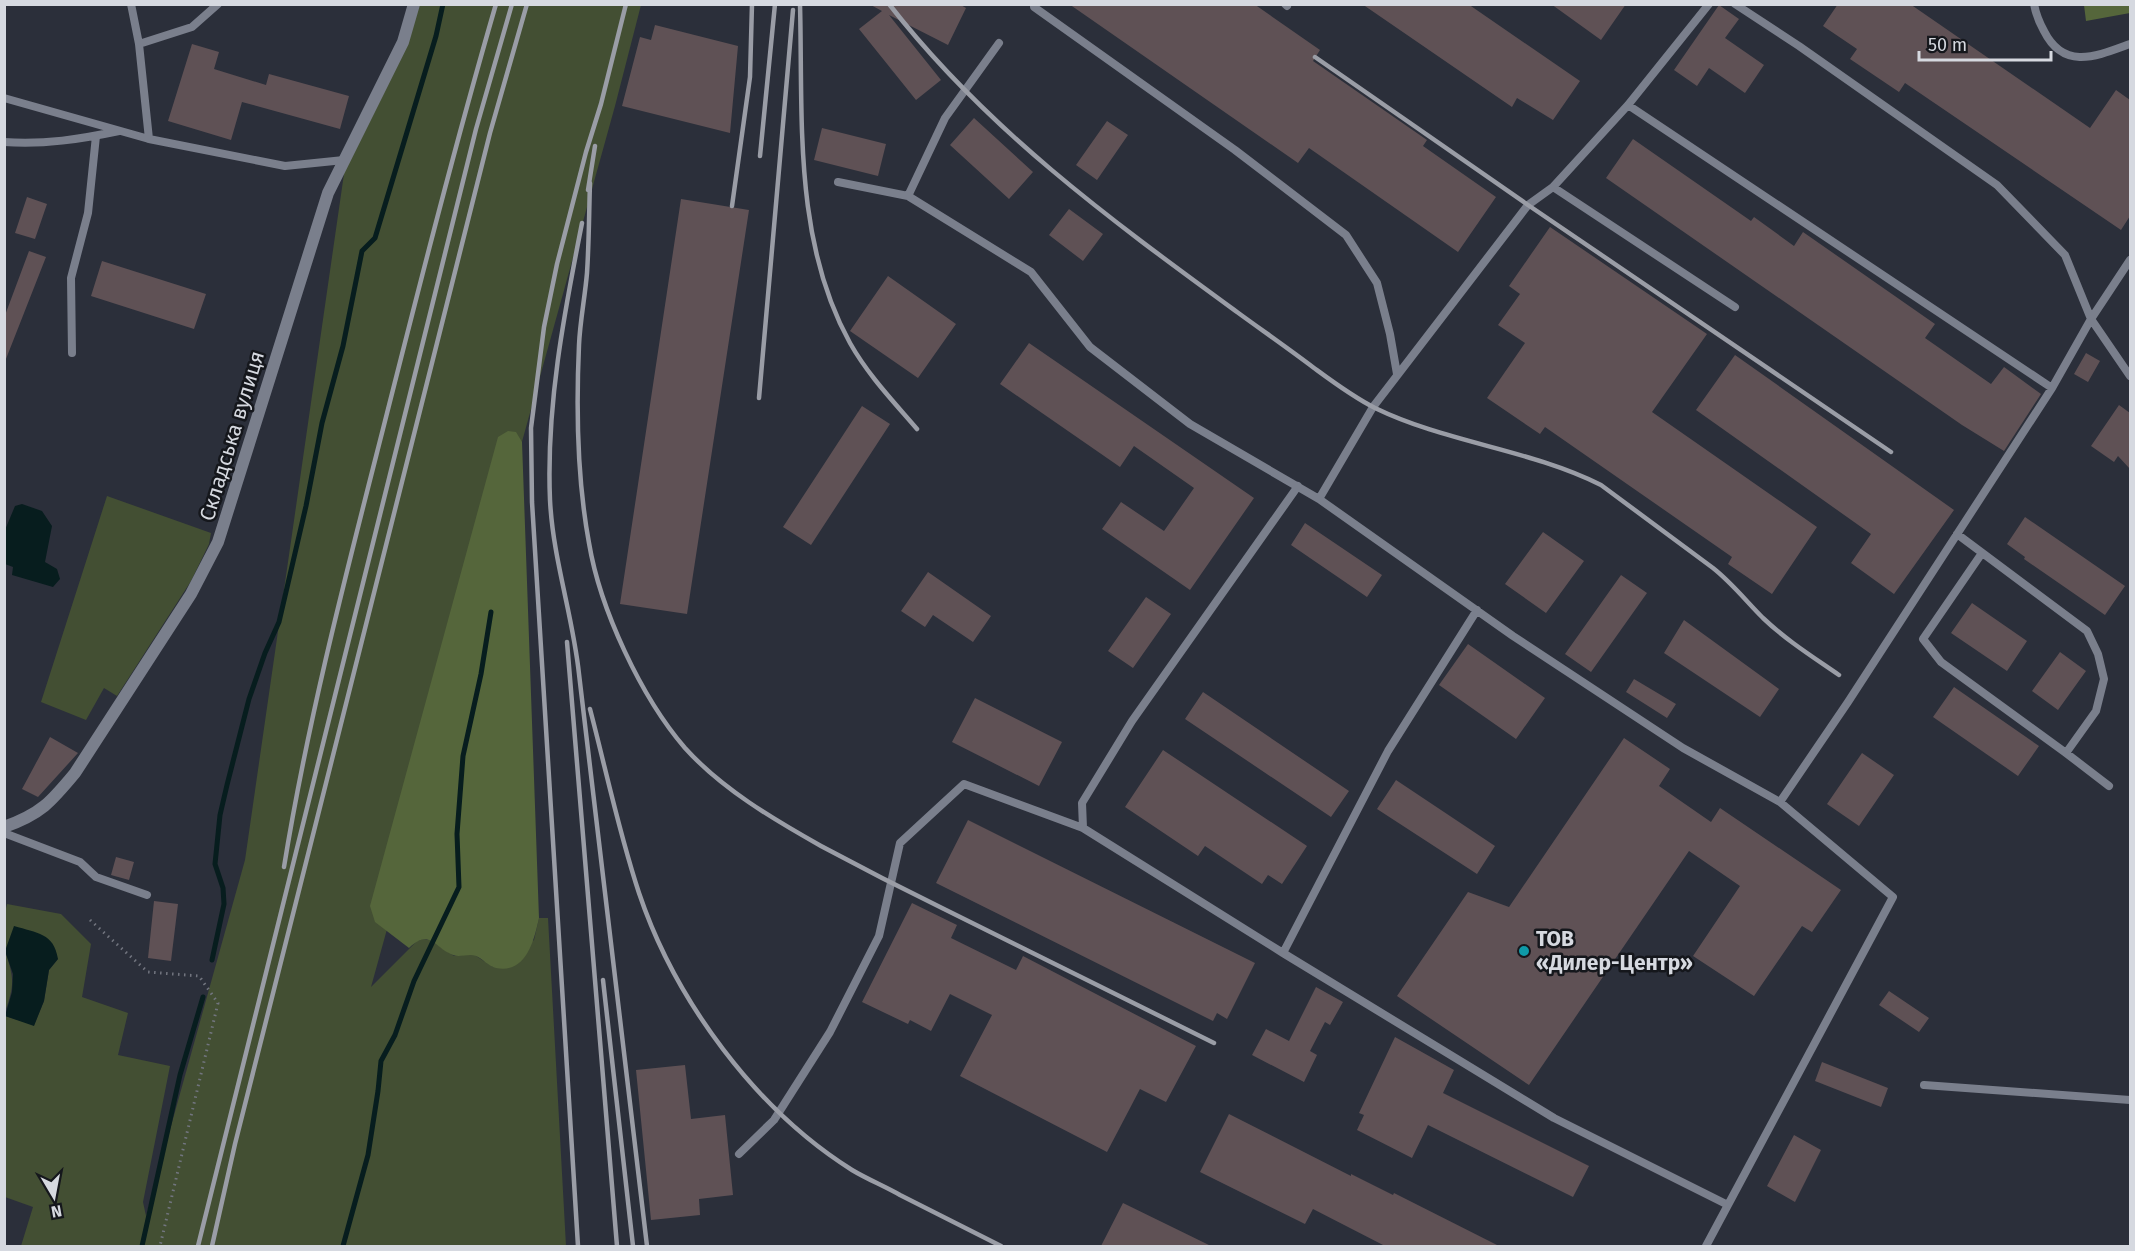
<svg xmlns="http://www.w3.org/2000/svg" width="2135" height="1251" font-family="'Fira Sans',sans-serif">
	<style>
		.green { fill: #434f33 }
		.forest { fill: #55663b }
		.water { fill: #071d1e }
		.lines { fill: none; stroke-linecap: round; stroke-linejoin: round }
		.stream { stroke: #071d1e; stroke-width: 5 }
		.building { fill: #5f5155 }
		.path { stroke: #72757f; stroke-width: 3; stroke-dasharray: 1.5 4.5; stroke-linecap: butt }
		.service { stroke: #7a7f8c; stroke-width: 8 }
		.minor { stroke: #7a7f8c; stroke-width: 12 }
		.rail { stroke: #9a9da6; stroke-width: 4.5 }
		.culture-dot { fill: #0f9aa8; stroke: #15171c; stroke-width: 2 }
		.labels { text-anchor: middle; stroke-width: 5; stroke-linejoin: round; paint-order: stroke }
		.street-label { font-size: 21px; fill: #d6d9e0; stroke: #15171c }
		.poi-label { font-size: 21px; font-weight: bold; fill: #d6d9e0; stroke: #15171c; text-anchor: start }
	</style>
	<rect width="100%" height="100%" fill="#2b2f3a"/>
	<path class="green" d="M417 5H641L615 106 371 987 417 941 423 939 430 940 454 956 473 954 493 967 534 940 539 918H548L566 1246H21L33 1207 5 1197V1016L34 1025 44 1001 49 970 58 959 5 951C14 978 15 984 5 1012L4 917 7 904 61 914 91 944 82 997 128 1013 118 1055 170 1066 143 1202 146 1216 245 860 346 160Z
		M107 496 211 533 209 544 191 581 117 696 104 688 86 720 41 702Z"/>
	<path class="forest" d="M2084 5H2130V13L2086 21Z
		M508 431 516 432 522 442 539 918C534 941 526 974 496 968 488 966 483 959 476 956 469 953 460 958 453 955 434 948 430 928 409 948L375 922 370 906 498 437Z"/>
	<path class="water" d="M22 504 42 511 52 526 45 562 57 569 60 579 53 587 12 575 13 567 5 564V530L15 506Z
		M14 926C37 933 54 933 58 959L49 970 44 1001 34 1026 5 1016 12 992 13 974 5 951Z"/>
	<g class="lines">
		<path class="stream" d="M212 960 224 904 223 888 215 864 220 815 227 785 249 699 265 653 279 622 306 506 322 423 343 346 362 251 375 238 436 36 443 4
			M142 1246 180 1075 203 997
			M343 1246 368 1155 378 1091 381 1061 395 1035 414 981 459 887 457 834 463 756 481 674 491 612"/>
	</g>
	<path class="building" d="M869 4H959L966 8 948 45 889 15 941 80 916 100 859 29 882 11Z
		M1069 4H1254L1320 50 1313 61 1427 140 1423 146 1496 197 1458 252 1309 148 1298 163Z
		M1362 4H1468L1580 81 1553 120 1517 98 1512 107Z
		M1551 4H1626L1601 40Z
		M1838 4H1910L2090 128 2116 90 2130 100V216L2121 230 1905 83 1899 92 1850 59 1857 49 1823 26Z
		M1719 5 1739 19 1725 38 1764 65 1745 93 1709 68 1697 86 1674 70Z
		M655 25 738 46 730 133 622 106 640 37 651 40Z
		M192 44 219 52 214 69 266 85 269 74 349 96 340 129 242 102 231 140 168 121Z
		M974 118 1033 172 1009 199 950 145Z
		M1107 121 1128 135 1097 180 1076 165Z
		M822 128 886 144 878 176 814 160Z
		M1633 139 1751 221 1754 217 1794 246 1803 232 1935 324 1925 338 1991 384 2004 367 2041 394 2004 451 1962 425 1606 178Z
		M27 197 47 204 35 239 15 233Z
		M681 199 749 210 687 614 620 604Z
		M1069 209 1103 234 1083 261 1049 235Z
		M1550 227 1707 334 1652 412 1817 527 1772 594 1728 564 1732 557 1545 427 1540 434 1487 398 1525 343 1498 325 1520 294 1509 286Z
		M29 251 46 257 4 364V318Z
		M102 261 206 294 194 329 91 296Z
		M888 276 956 324 918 378 850 331Z
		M1029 343 1254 498 1190 590 1102 529 1121 502 1164 531 1194 488 1134 446 1120 467 1000 384Z
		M2086 353 2100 361 2088 382 2074 374Z
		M1735 355 1954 510 1894 594 1851 563 1871 534 1696 410Z
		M2119 405 2130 413V469L2118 456 2114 462 2091 446Z
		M862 406 890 424 811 545 783 527Z
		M2025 517 2125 586 2105 615 2024 559 2025 557 2007 544Z
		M1305 523 1382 575 1367 597 1291 545Z
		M1543 532 1584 561 1546 613 1505 584Z
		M928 572 991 616 973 642 933 615 925 627 901 611Z
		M1621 575 1647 593 1591 672 1565 654Z
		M1146 597 1171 614 1133 668 1108 651Z
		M1972 603 2027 641 2007 671 1951 633Z
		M1684 620 1779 689 1760 717 1664 653Z
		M1468 644 1545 698 1516 739 1439 685Z
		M2060 652 2086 671 2058 710 2032 691Z
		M1634 679 1676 704 1667 718 1626 692Z
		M1954 687 2039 746 2018 776 1933 717Z
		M1203 692 1349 791 1331 817 1185 719Z
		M975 698 1062 742 1039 786 952 742Z
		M50 737 78 753 38 797 22 789Z
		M1624 738 1670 769 1659 786 1711 822 1720 808 1841 890 1812 932 1802 926 1754 996 1693 956 1740 886 1689 851 1529 1085 1397 996 1468 892 1509 907Z
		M1163 750 1307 846 1282 884 1268 875 1262 884 1205 846 1198 856 1125 807Z
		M1862 753 1894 775 1859 826 1827 804Z
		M1396 780 1495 846 1477 874 1377 809Z
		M968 820 1255 963 1227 1019 1217 1013 1213 1021 936 883Z
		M116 857 134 862 129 880 111 875Z
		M154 901 178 904 171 961 148 958Z
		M912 903 957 925 951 938 1016 970 1023 956 1196 1046 1166 1102 1140 1089 1107 1152 960 1076 992 1015 950 994 931 1031 910 1020 908 1024 862 1002Z
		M1316 987 1343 1002 1330 1025 1325 1022 1310 1051 1317 1055 1304 1082 1252 1055 1266 1029 1289 1041Z
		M1889 991 1929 1018 1919 1032 1879 1005Z
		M1395 1037 1454 1070 1443 1093 1589 1166 1573 1197 1428 1125 1412 1158 1357 1130 1364 1115 1359 1113Z
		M1822 1062 1888 1088 1881 1107 1815 1081Z
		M685 1065 691 1119 725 1115 733 1195 699 1199 700 1215 651 1220 636 1070Z
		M1229 1114 1351 1176V1174L1393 1195 1394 1193 1499 1246H1385L1313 1209 1305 1224 1200 1172Z
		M1794 1135 1821 1150 1795 1202 1767 1186Z
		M1123 1203 1211 1246H1101Z"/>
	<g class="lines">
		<path class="path" d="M90 920 148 972 199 976 218 1003 160 1246"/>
		<path class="service" d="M131 4 139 44
			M1034 4V7L1235 150 1346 235 1377 283 1390 334 1397 374
			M1285 4 1287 6
			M1735 4 1799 46 1997 185 2065 255 2091 319 2130 376
			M2034 4C2036 15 2039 22 2044 31 2064 71 2097 56 2130 44
			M4 98 149 139 285 166 344 160
			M1628 105 2052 388
			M149 139 139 44 192 27 218 4
			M4 142C44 145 81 139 119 131
			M838 182 908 196 1031 272 1090 347 1190 424 1319 499 1513 636 1683 748 1780 802 1848 702 2052 388 2091 319 2130 260
			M1553 187 1735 307
			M908 196 945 118 999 43
			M72 353 71 278 88 213 96 136
			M1298 486 1132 721 1082 803 1083 828 1283 953 1554 1118 1728 1205
			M1319 499 1373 407 1528 205 1553 187 1628 105 1709 4
			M1957 534 2087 631 2098 654 2104 679 2096 711 2066 753 1941 662 1923 639 1982 553
			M2066 753 2109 786
			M4 833 80 862 96 877 147 895
			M1283 953 1388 751 1477 610
			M1924 1085 2130 1100
			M739 1154 774 1120 830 1032 879 936 900 843 964 784 1083 828
			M1706 1246 1893 897 1780 802"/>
		<path class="minor" d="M4 827C41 814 51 802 75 773L191 594 218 542 328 193 403 42 414 4"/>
		<path class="rail" d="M800 4C803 118 793 240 850 343 868 375 893 401 917 429
			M889 4C986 129 1111 220 1237 312 1263 331 1289 349 1314 368 1333 382 1353 397 1375 408 1447 443 1529 449 1601 485L1713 568C1732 583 1746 601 1763 618 1786 640 1813 657 1839 675
			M1315 57 1528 205 1891 452
			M760 156 775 4
			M590 183C589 213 589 243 587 273 585 297 580 321 579 345 576 410 577 478 589 543 600 609 641 697 685 748 722 789 773 819 821 846 862 868 903 889 944 909 1034 954 1124 998 1214 1043
			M588 190 595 146
			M732 206 750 77 752 4
			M582 223C564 314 546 407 550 500 553 560 573 616 579 674 601 865 623 1056 647 1246
			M759 398 793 10
			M567 642 617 1246
			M590 709C606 770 619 833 639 893 675 1000 756 1110 852 1170 867 1179 884 1186 900 1195 934 1212 968 1229 1001 1246
			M284 867C308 719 346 574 383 429 419 287 455 145 496 4
			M603 980 633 1246
			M198 1246 476 129 512 4
			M212 1246 235 1144 490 133 527 4
			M578 1246 532 502 531 428 544 327 557 264 586 152 601 104 626 4"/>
	</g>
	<circle class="culture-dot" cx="1524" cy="951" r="6"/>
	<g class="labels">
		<g class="street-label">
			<text transform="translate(232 436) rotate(-73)" y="7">Складська вулиця</text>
		</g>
		<g class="poi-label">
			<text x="1536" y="946">ТОВ<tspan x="1536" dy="24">«Дилер-Центр»</tspan></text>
		</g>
	</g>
	<rect width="2135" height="1251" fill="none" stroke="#d6d9e0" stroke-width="12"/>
	<g transform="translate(54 1197) rotate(170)" stroke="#15171c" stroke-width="4.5" paint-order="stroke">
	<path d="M0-4.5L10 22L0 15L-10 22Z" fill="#d6d9e0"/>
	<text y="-9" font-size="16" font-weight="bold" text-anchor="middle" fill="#d6d9e0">N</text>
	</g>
	<path d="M1919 51v9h132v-9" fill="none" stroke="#d6d9e0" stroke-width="3"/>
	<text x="1928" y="51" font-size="18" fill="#d6d9e0" stroke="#15171c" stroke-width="4.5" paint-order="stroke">50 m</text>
</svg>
